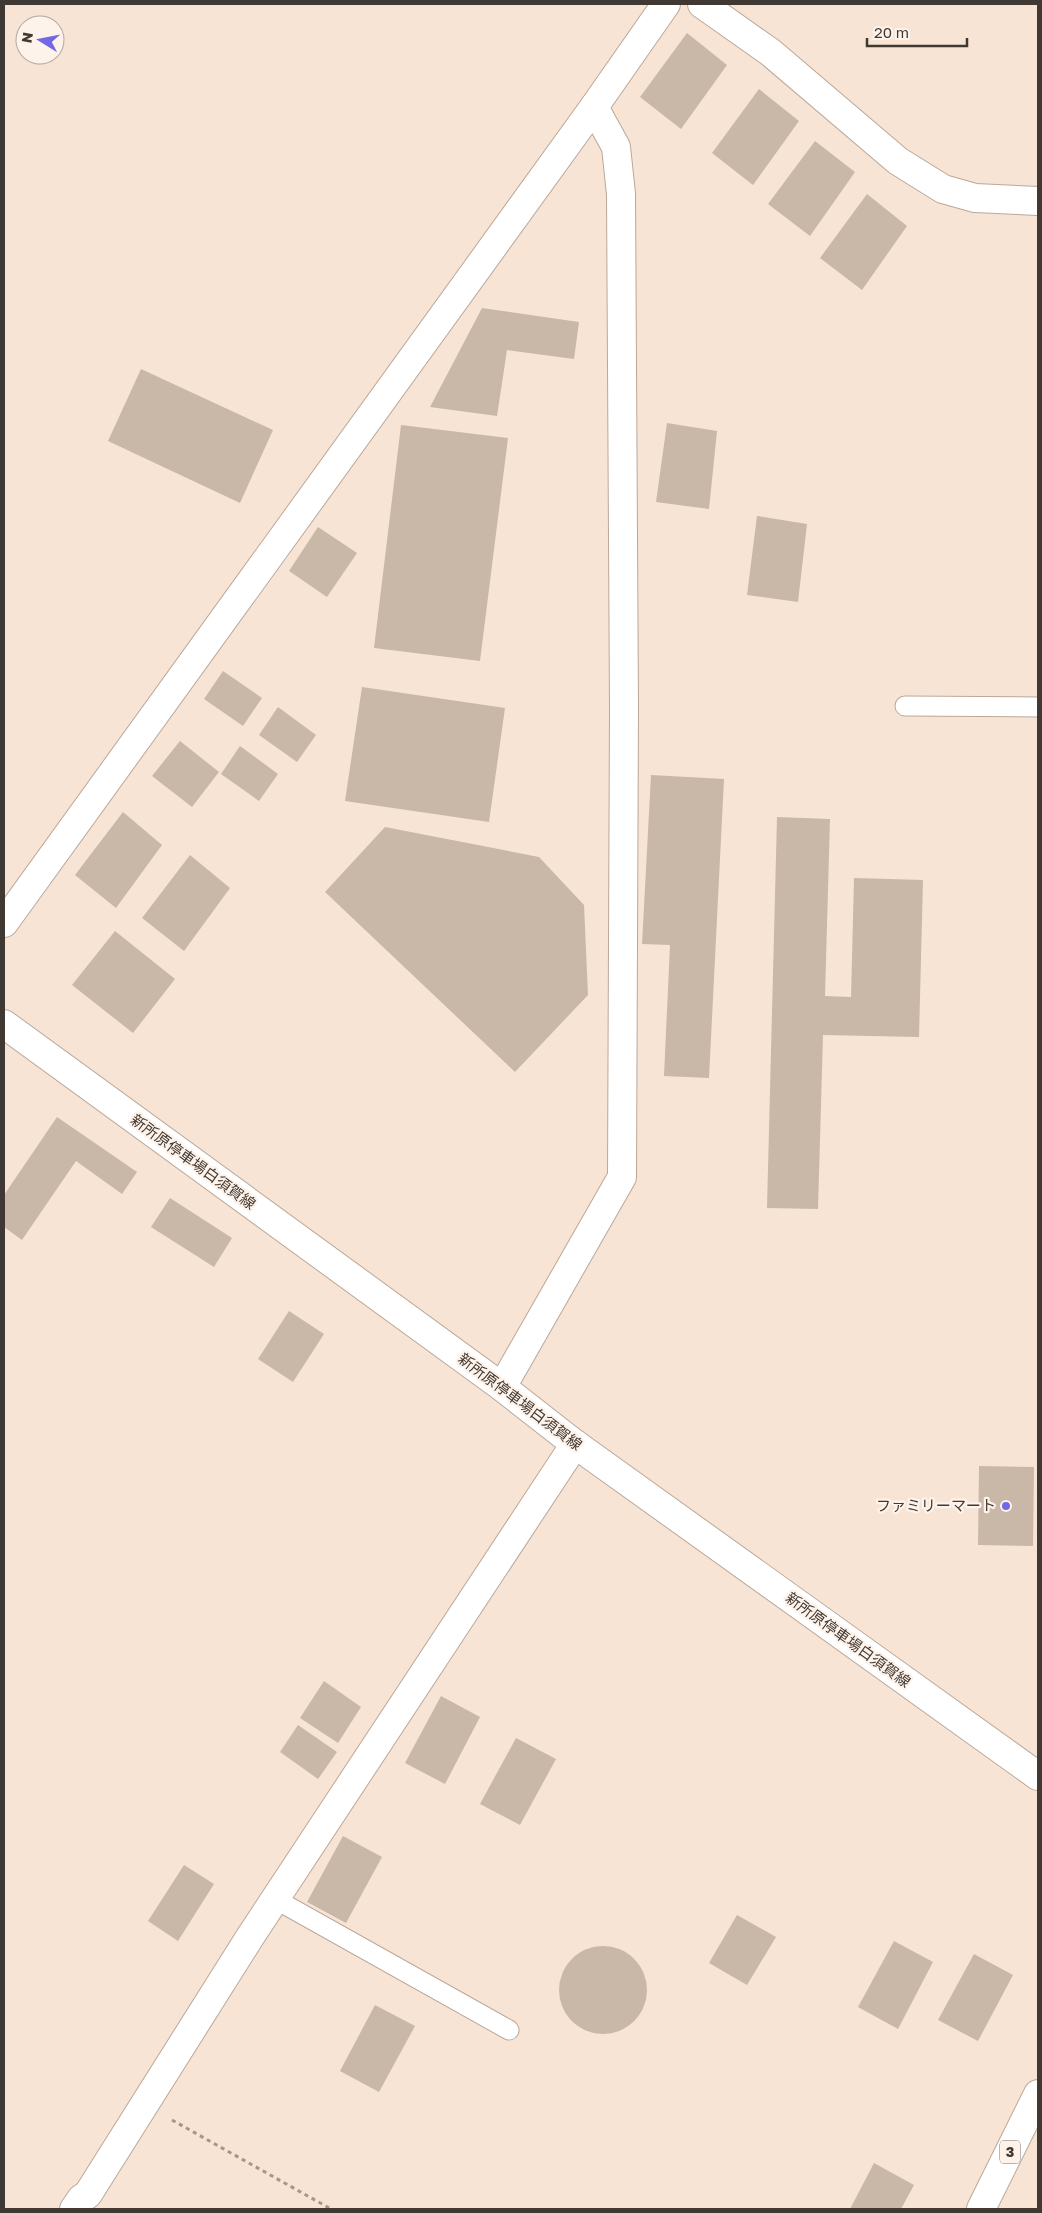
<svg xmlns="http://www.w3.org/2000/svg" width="1042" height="2213" font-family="'Golos Text','Noto Sans JP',sans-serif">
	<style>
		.building { fill: #c9b7a8 }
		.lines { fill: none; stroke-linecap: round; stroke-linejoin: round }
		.lane-casing { stroke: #baa899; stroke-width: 21 }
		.street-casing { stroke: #baa899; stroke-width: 30 }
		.secondary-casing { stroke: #baa899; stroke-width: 30 }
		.primary-casing { stroke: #baa899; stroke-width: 30 }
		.path { stroke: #a4968b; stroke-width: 3; stroke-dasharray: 4 4; stroke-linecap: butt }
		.lane { stroke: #fff; stroke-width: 19 }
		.street { stroke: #fff; stroke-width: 28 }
		.secondary { stroke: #fff; stroke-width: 28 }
		.primary { stroke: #fff; stroke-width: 28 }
		.poi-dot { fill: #7268e3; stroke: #fef3ea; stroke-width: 2 }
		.labels { text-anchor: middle; stroke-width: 4.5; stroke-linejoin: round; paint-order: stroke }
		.shield { fill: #fef3ea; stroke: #797069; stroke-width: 1 }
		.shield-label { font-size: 14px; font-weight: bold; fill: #403832 }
		.street-label { font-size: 15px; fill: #403832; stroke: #fef3ea }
		.poi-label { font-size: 15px; fill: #403832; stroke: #fef3ea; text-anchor: end }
	</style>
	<rect width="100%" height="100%" fill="#f7e4d5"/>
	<path class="building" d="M687 33 727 65 681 129 640 97Z
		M759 89 799 121 753 185 712 153Z
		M815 141 855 172 810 236 768 204Z
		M867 194 907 226 862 290 820 258Z
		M482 308 579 322 574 359 507 350 497 416 430 407Z
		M141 369 273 430 240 503 108 441Z
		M667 423 717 431 709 509 656 502Z
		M401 425 508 438 480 661 374 648Z
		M757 516 807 524 798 602 747 595Z
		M318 527 357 553 327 597 289 571Z
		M223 671 262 698 243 726 204 699Z
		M362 687 505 708 489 822 345 801Z
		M278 707 316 735 297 762 259 735Z
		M180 741 219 772 192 807 152 776Z
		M240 746 278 774 259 801 221 774Z
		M651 775 724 779 709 1078 664 1076 670 945 642 944Z
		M123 812 162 845 116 908 75 875Z
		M777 817 830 819 825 996 851 997 854 878 923 880 919 1037 823 1035 818 1209 767 1208Z
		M385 827 539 857 584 905 588 995 515 1072 325 892Z
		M190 855 230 888 184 951 142 918Z
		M115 931 175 979 133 1033 72 985Z
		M57 1117 137 1172 122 1194 76 1161 22 1240 4 1227V1195Z
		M170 1198 232 1238 214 1267 151 1227Z
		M289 1311 324 1334 293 1382 258 1359Z
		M979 1466 1034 1467 1033 1546 978 1545Z
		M324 1681 361 1707 338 1743 300 1718Z
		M441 1696 480 1717 445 1784 405 1763Z
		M298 1725 337 1752 318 1779 280 1752Z
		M516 1738 556 1759 520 1825 480 1804Z
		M343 1836 382 1857 346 1923 307 1902Z
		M184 1865 214 1884 178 1941 148 1921Z
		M737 1915 776 1937 747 1985 709 1963Z
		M894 1941 933 1962 898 2029 858 2007Z
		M559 1990a44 44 0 1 1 88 0a44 44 0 1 1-88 0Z
		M974 1954 1013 1975 978 2041 938 2020Z
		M375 2005 415 2026 379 2092 340 2071Z
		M874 2163 914 2185 901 2209H850Z"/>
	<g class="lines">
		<g class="lane-casing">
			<path id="lane" d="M905 706 1038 707
				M275 1899 509 2030"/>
		</g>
		<g class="street-casing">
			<path id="street" d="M702 4 770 52 898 161 943 189 975 198 1038 201
				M502 1387 622 1177 624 708 621 194 616 147 594 107
				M74 2209 81 2199 88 2194 250 1937 575 1444"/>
		</g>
		<g class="secondary-casing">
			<path id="secondary" d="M4 923 594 107 666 4
				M4 1024 502 1387 575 1444 1038 1776"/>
		</g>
		<g class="primary-casing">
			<path id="primary" d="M981 2209 1038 2094"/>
		</g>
		<path class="path" d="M172 2120 331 2209"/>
		<use href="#lane" class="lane"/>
		<use href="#street" class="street"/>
		<use href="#secondary" class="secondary"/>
		<use href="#primary" class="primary"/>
	</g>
	<circle class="poi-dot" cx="1006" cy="1506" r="5"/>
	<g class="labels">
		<rect class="shield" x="1000" y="2140.5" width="20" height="23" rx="4"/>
		<g class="shield-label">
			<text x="1010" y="2157">3</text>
		</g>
		<g class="street-label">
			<text transform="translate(193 1162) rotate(36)" y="5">新所原停車場白須賀線</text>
			<text transform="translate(520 1402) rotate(37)" y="5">新所原停車場白須賀線</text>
			<text transform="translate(848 1640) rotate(36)" y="5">新所原停車場白須賀線</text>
		</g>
		<g class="poi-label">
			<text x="996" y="1511">ファミリーマート</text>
		</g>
	</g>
	<rect width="1042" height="2213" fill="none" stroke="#403832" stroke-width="10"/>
	<g transform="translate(40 40) rotate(280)"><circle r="24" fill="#fef3ea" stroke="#b2a8a0"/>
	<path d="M0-4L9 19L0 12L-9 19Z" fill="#7268e3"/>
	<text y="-8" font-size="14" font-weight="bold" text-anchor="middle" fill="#403832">N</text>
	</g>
	<path d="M867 38v8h100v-8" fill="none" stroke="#403832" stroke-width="2.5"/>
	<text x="874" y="38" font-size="15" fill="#403832" stroke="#fef3ea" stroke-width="4" paint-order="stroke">20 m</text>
</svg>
